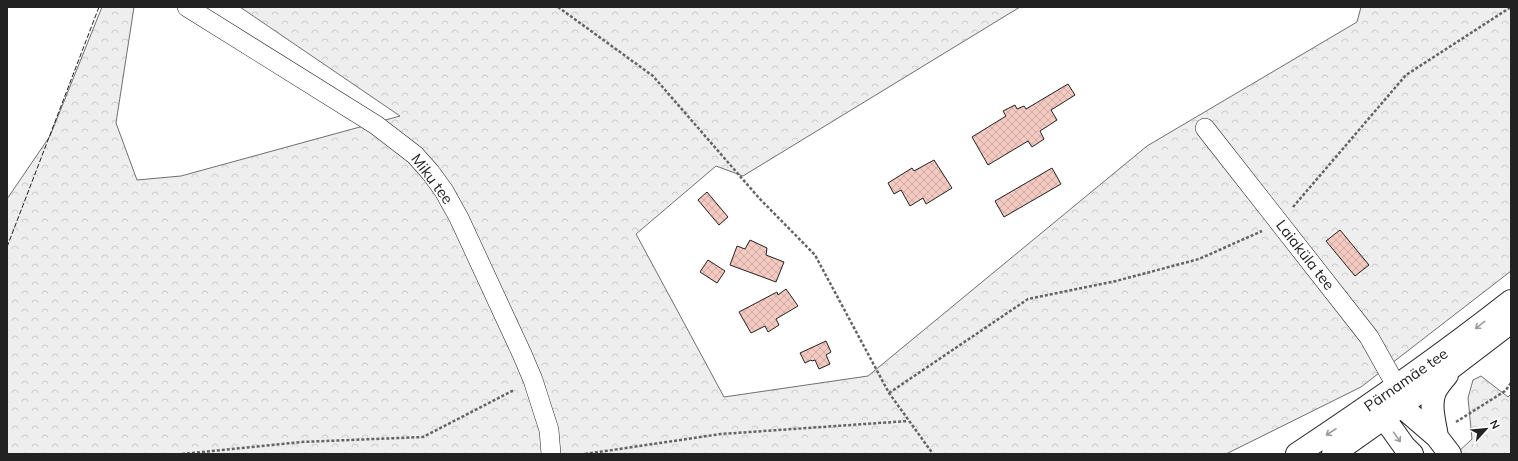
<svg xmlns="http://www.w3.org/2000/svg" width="1518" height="461" font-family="Mulish,sans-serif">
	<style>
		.forest { fill: url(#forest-crowns); stroke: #6f6f6f }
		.building { fill: url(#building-cross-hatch); stroke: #222 }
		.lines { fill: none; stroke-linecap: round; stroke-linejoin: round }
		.street-casing { stroke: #222; stroke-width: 20 }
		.secondary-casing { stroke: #222; stroke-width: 24 }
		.path { stroke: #646464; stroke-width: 2.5; stroke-dasharray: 3 2; stroke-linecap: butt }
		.street { stroke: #fff; stroke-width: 19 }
		.secondary { stroke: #fff; stroke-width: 22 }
		.fence { stroke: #222; stroke-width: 1; stroke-dasharray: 5 2; stroke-linecap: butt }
		.oneway { stroke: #9c9c9c }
		.labels { text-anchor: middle; stroke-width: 3; stroke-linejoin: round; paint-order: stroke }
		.street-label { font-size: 15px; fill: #222; stroke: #fff }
	</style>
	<defs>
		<pattern id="forest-crowns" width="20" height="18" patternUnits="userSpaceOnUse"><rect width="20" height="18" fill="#eee"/><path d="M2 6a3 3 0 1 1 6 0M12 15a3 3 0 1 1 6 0" fill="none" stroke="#ccc"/></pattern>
		<pattern id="building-cross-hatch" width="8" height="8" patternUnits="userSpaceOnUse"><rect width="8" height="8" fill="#f3c9c0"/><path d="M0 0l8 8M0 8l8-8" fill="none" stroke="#d0aca5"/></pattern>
	</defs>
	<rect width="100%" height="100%" fill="#fff"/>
	<path class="forest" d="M102 7H134L116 123 137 180 181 176 400 116 240 7H1020L743 176 716 166 636 234 724 397 868 376 1147 146 1357 22 1361 7H1511V271L1361 387 1226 454H7V199L50 136Z
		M1481 376 1508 397 1511 394V454H1456L1472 439 1468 398 1473 380Z"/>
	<path class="building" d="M1068 84 1075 95 1051 110 1057 120 1040 131 1044 139 1032 147 1028 141 988 165 972 137 1006 116 1003 111 1015 105 1017 109 1024 106 1026 109Z
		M934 160 952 188 926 204 923 198 910 206 901 190 894 194 888 183 912 168 914 171Z
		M1052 168 1061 184 1004 217 995 201Z
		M707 192 728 217 719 225 698 200Z
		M1340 230 1369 265 1355 276 1326 241Z
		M750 240 767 248 766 255 784 262 776 282 730 265 737 246 745 249Z
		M708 260 725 271 717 283 700 272Z
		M786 289 798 306 776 319 779 325 768 332 765 326 751 333 739 312 777 292 778 295Z
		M826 341 831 352 826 355 830 364 819 369 815 360 812 361 811 360 805 363 800 353Z"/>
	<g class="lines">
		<g class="street-casing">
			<path id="street" d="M187 7 376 125 415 155 431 173 444 191 459 218 522 354 533 380 549 430 551 454
				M1205 128 1369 337 1397 387"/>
		</g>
		<g class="secondary-casing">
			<path id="secondary" d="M1386 405 1384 418 1404 446 1412 454
				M1388 406H1401L1437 437 1450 454
				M1437 437C1435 422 1428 402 1437 388 1440 383 1444 379 1447 375
				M1297 454C1371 405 1441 356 1511 301
				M1333 454 1401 406 1511 322"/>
		</g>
		<path class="path" d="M558 7 653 76 759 198 815 255 889 393 933 454
			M1293 207 1406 75 1511 7
			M889 393 1028 299 1116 281 1199 259 1262 231
			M1456 422 1505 391 1511 383
			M182 454 301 442 423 437 514 390
			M585 454 721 434 908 421"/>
		<use href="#street" class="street"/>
		<use href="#secondary" class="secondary"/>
		<path class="fence" d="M7 247 99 7"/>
	</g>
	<defs><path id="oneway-shaft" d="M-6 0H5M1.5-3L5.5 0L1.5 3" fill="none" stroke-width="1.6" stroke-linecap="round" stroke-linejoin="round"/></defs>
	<g class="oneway">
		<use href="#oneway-shaft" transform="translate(1480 325) rotate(142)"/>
		<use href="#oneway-shaft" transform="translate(1331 432) rotate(147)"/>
		<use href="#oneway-shaft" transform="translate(1397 437) rotate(54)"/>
	</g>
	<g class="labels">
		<g class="street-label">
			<text transform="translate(432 179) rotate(53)" y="5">Miku tee</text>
			<text transform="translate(1305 255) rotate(52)" y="5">Laiaküla tee</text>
			<text transform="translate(1406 380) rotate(-35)" y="5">Pärnamäe tee</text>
		</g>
	</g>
	<rect width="1518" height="461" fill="none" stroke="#222222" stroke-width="16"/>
	<g transform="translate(1486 429) rotate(63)" stroke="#ffffff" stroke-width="3" paint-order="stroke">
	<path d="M0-3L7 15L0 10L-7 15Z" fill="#222222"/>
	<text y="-6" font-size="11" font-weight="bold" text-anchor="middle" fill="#222222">N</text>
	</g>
</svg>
